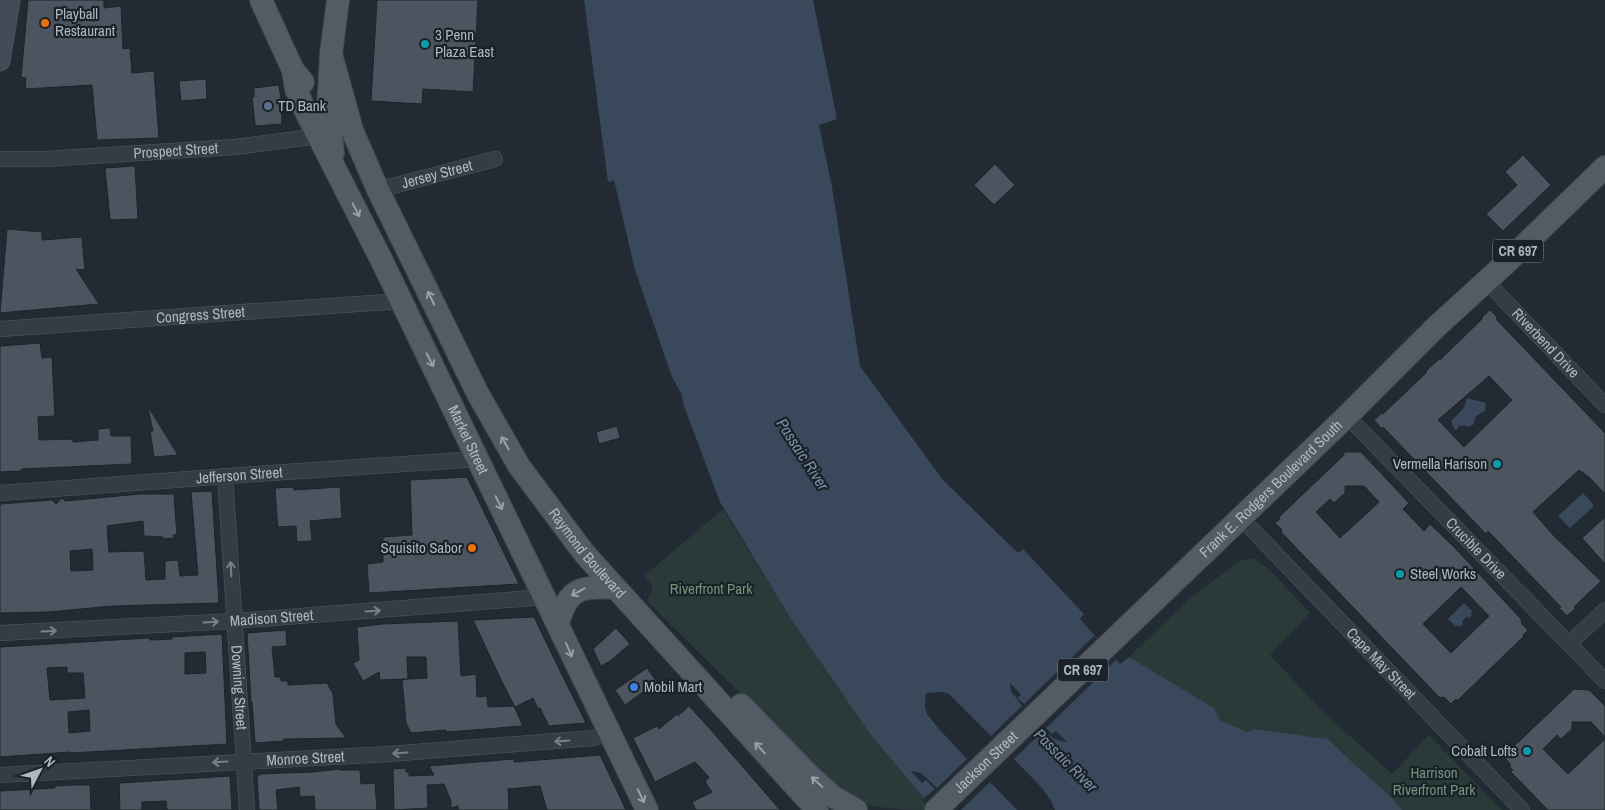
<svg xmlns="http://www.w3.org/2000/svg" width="1605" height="810" font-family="'Archivo Narrow',sans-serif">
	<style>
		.green { fill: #2a3a39 }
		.water { fill: #39485a }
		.pier { fill: #222a33 }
		.building { fill: #4b545f; stroke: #1d232b; fill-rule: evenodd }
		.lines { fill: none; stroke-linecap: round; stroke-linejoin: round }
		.street-casing { stroke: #535a62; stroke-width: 16 }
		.secondary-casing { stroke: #535a62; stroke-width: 21 }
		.primary-casing { stroke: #3f454e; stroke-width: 24 }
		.street { stroke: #353c44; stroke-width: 15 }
		.secondary { stroke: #444b56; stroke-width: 20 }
		.primary { stroke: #535b64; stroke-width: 22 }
		.oneway { stroke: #98a0aa }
		.oneway2 { stroke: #788089 }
		.food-dot { fill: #e8710a; stroke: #1b2129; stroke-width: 2 }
		.culture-dot { fill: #0f9aa8; stroke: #1b2129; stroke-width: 2 }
		.service-dot { fill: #5c6f8a; stroke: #1b2129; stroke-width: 2 }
		.shop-dot { fill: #3f7fe0; stroke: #1b2129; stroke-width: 2 }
		.labels { text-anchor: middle; stroke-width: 4.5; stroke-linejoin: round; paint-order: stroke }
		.shield { fill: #1b2129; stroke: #838a93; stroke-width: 1 }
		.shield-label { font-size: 14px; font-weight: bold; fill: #afb7c1 }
		.poi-label { font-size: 15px; fill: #afb7c1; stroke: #1b2129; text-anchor: start }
		.street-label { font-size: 15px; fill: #afb7c1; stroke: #1b2129 }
		.park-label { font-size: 15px; fill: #729479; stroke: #1b2129 }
		.water-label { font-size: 16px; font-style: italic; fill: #7c8ea5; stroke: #1b2129 }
	</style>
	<rect width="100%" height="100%" fill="#222a33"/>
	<path class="green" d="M723 509 791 619 870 734 934 810C910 810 880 810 858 801 848 796 839 787 829 781L647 601 653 586 644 576Z
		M1254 558 1270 570 1310 613 1270 655 1325 714 1378 761 1392 774 1429 735 1502 810H1402L1389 795 1352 762 1328 739 1256 729 1247 732 1220 720 1214 708 1129 657 1190 598 1241 560Z"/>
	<path class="water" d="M584 0H813L837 119 819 125 832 187 860 366 942 479 1018 553 1023 549 1084 614 1080 619 1120 664 1129 657 1214 708 1220 720 1247 732 1256 729 1328 739 1352 762 1389 795 1402 810H934L870 734 791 619 720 502 684 406 681 393 672 377 635 270 614 180 608 182Z
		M1467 398 1486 403 1485 411 1476 416 1473 425 1466 427 1464 425 1462 427 1460 425 1458 427 1459 428 1455 430 1451 421 1464 408Z
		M1583 493 1593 504V507L1570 528 1558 516Z
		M1464 603 1472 611 1471 613 1472 615 1469 618 1467 616 1462 621 1463 624 1460 627 1457 625 1456 627 1448 619Z"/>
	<path class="pier" d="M1094 636 1116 660 1046 728 1052 734 1056 731 1067 742 1060 741 1051 737 1044 730 1014 759 1042 788 1051 801 1055 810H1017L990 782 961 810H931L922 800 935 789 926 780 922 783 911 771 921 773 937 788 967 759 939 729 927 714 925 707 926 693 942 692 949 694 991 736 1022 706 1011 691 1010 683 1021 695 1017 698 1024 704Z"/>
	<path class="building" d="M28 0H104V8L121 6 123 49 130 48 132 73 154 71 159 138 97 140 92 85 25 89 26 78 21 77Z
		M377 0H478L473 92 423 89 422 104 371 101Z
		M206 79 207 99 181 101 179 81Z
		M277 85 279 86 281 98 282 124 256 126 255 124 252 97H254V88Z
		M1523 155 1551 185 1503 231 1486 214 1517 185 1505 172Z
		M995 164 1015 185 994 205 974 185Z
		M135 166 138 219 110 220 105 168Z
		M7 229 42 232V240L82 237 85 270 76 269 99 304 0 313Z
		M1490 310 1498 318 1496 319 1605 433V494L1589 477 1579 470 1533 512 1554 536 1601 581 1574 607 1576 608 1567 616 1559 608 1561 607 1488 531 1486 534 1383 427 1382 429 1374 420 1382 413 1383 414 1427 372 1426 371 1439 359 1440 360 1483 318 1482 317ZM1489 376 1512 400 1464 447 1438 420Z
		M40 343 42 358 52 357 55 416 38 417 39 440 73 439V442L98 440V429L110 428 111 436H131L132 464 21 469 22 471 0 472V346Z
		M148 408H149L178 455 154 457 150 431H153Z
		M617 426 620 438 599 444 596 432Z
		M1344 452H1361L1409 503 1403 509 1424 531 1430 524 1454 547 1521 619 1522 622 1521 623 1528 630 1523 635 1524 636 1457 701 1456 699 1451 704 1444 697 1440 698 1281 532 1282 530 1275 523 1280 519 1279 517 1344 455ZM1345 486H1364L1379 502 1340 538 1316 512 1330 499 1334 503 1345 493ZM1461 587 1489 616 1451 653 1423 624Z
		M467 477 519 584 369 593 367 564 383 562V537L412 535 410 480Z
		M293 487 294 490 340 487 342 518 310 521 312 541 297 542 296 526 278 527 277 518 275 488Z
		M212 491 219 603 113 606 48 612 0 613V504L52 500 56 504 62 498 65 501 140 494H174L177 535H173L174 538 164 539 163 537 144 536 143 521 107 526 109 552 144 551 146 580 165 579V561L178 560 180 576 198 575 191 492ZM92 549 93 570 71 571 70 551Z
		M1605 517V564L1582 538Z
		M534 617 562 675 586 723 549 726 540 708 538 709 533 698 515 707 502 682 473 620Z
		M458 621 461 676 476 674 477 697 487 696 488 707 514 706 523 726 461 731 446 732V730L411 733 406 723 402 679H408L380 680 379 672 363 681 353 663 359 660 357 627 382 624ZM407 657H426L427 678 408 679Z
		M616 628 630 644 610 661 601 666 593 649Z
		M286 630 287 646 272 647 275 677H281V681H288V685L327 683 333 694 336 724 346 738 284 739V741L255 743 252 702H251L247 633Z
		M222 634 227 744 71 753 70 752 0 757V647L149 638 150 640 172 639V637ZM205 652 206 673 185 674V653ZM67 667V673H83L85 698 50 700 47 668ZM89 710 90 731 69 733 68 712Z
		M647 668 657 682 625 705 615 690Z
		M1574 689 1589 690 1605 706V737L1591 722H1572V729L1561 739 1557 735 1543 749 1568 774 1605 739V810H1548L1511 772 1513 770 1509 766 1511 765 1505 758 1509 754 1508 752Z
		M689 706 711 730 780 810H696L692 802 712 792 705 782 709 777 695 762 655 782 633 738 657 726 659 729 677 714 678 716Z
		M600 755 626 810H547L540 786 508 789 509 810H458V806L451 808V801L444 784 427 785 428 808 394 810 393 769 406 768V772H409V776L434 775 429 766 514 759V762Z
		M340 769V770H360L361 784 375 783 377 810H315L314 796 300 797 299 787 276 790 278 810H259L257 777 260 774 313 772Z
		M230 776 232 810H167L166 801 142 802V810H120L119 783Z
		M73 785H90L91 810H0V791L55 788V786Z"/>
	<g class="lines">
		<g class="street-casing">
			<g id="street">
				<path id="s1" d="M0 159H45L235 147 327 135"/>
				<path id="s2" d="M378 190 495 159"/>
				<path id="s3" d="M1486 281 1605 405"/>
				<path id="s4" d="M0 329 401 301"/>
				<path id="s5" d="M1347 416 1605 681"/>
				<path id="s6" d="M225 476 247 810"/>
				<path id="s7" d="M0 493 256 474 478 459"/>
				<path id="s8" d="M1241 518 1522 810"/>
				<path id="s9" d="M0 633 234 621 545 597"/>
				<path d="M1569 644 1605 610"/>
				<path id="s10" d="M0 775 389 754 594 738 609 732"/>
			</g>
		</g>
		<g class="secondary-casing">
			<path id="secondary" d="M0 61 10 0"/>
		</g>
		<g class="primary-casing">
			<g id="primary">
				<path d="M261 0 293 70 303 82"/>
				<path id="s11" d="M331 54 352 130 378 190 478 394 519 466 584 553 817 810"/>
				<path id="s12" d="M293 70 296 89 304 108 381 259 647 810"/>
				<path d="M333 153 328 110 331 54 338 0"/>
				<path d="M558 623C568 588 581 586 615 588"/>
				<path d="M741 705 811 777 832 796 856 810"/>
				<path id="s13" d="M936 810 1347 416 1436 327 1504 265 1605 167"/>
			</g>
		</g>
		<use href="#street" class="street"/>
		<use href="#secondary" class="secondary"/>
		<use href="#primary" class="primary"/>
	</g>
	<defs><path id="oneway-shaft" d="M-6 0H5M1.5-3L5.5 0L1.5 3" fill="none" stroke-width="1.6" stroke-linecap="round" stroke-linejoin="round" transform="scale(1.25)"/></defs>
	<g class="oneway">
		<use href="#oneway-shaft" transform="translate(356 210) rotate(63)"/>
		<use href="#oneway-shaft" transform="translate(431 298) rotate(-116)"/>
		<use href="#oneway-shaft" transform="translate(430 360) rotate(64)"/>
		<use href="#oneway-shaft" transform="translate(505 443) rotate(-120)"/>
		<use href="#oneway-shaft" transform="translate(499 503) rotate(64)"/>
		<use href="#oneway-shaft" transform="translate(578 592) rotate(151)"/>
		<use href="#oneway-shaft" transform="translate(569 650) rotate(66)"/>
		<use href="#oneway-shaft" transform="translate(760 748) rotate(-132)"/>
		<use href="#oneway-shaft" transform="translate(817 782) rotate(-137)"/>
		<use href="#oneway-shaft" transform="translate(641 796) rotate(64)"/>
	</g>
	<g class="oneway2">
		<use href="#oneway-shaft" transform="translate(231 569) rotate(-93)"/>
		<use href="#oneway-shaft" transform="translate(373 611) rotate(-4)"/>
		<use href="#oneway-shaft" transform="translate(211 622) rotate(-3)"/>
		<use href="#oneway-shaft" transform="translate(49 631) rotate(-3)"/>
		<use href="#oneway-shaft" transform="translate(562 741) rotate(176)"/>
		<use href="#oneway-shaft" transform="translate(400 753) rotate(176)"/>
		<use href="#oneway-shaft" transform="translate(220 762) rotate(177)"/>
	</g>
	<g class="food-dot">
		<circle cx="45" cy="23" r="5"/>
		<circle cx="472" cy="548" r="5"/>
	</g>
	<g class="culture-dot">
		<circle cx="425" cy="44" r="5"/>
		<circle cx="1497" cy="464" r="5"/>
		<circle cx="1400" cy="574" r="5"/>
		<circle cx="1527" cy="751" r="5"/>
	</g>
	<circle class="service-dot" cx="268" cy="106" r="5"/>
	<circle class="shop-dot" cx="634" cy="687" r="5"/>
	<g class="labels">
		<g class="shield">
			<rect x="1493" y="239.5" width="50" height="23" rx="4"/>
			<rect x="1058" y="658.5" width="50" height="23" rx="4"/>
		</g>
		<g class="shield-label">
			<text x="1518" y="256">CR 697</text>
			<text x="1083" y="675">CR 697</text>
		</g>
		<g class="poi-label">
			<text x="55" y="19">Playball<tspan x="55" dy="17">Restaurant</tspan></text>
			<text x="435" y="40">3 Penn<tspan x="435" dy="17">Plaza East</tspan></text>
			<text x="278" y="111">TD Bank</text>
			<text x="1487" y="469" text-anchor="end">Vermella Harison</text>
			<text x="462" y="553" text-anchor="end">Squisito Sabor</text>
			<text x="1410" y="579">Steel Works</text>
			<text x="644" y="692">Mobil Mart</text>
			<text x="1517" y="756" text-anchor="end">Cobalt Lofts</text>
		</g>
		<g class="street-label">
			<text dy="5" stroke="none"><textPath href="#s1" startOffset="176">Prospect Street</textPath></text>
			<text dy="5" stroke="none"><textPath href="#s2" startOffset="61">Jersey Street</textPath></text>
			<text dy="5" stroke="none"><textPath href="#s4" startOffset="201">Congress Street</textPath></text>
			<text dy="5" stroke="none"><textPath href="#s3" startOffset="86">Riverbend Drive</textPath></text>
			<text dy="5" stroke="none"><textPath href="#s12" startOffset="410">Market Street</textPath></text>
			<text dy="5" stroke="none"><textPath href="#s7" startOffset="240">Jefferson Street</textPath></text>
			<text dy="5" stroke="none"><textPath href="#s13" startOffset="464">Frank E. Rodgers Boulevard South</textPath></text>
			<text dy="5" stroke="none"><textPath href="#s5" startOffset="185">Crucible Drive</textPath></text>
			<text dy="5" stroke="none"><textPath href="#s11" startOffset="565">Raymond Boulevard</textPath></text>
			<text dy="5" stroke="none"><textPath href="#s9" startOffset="272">Madison Street</textPath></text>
			<text dy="5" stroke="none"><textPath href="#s8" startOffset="202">Cape May Street</textPath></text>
			<text dy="5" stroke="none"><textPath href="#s6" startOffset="212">Downing Street</textPath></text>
			<text dy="5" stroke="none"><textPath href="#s10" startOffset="306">Monroe Street</textPath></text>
			<text dy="5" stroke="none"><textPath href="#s13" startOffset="69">Jackson Street</textPath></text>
		</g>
		<g class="park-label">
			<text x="711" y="594">Riverfront Park</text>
			<text x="1434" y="778">Harrison<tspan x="1434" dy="17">Riverfront Park</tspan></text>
		</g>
		<g class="water-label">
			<text transform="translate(803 454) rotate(57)" y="6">Passaic River</text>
			<text transform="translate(1066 760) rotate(45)" y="6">Passaic River</text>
		</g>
	</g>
	<g transform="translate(40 770) rotate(49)" stroke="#1b2129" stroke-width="4" paint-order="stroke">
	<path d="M0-4L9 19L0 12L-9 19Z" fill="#afb7c1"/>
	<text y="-8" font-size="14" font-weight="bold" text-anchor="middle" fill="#afb7c1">N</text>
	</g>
</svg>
